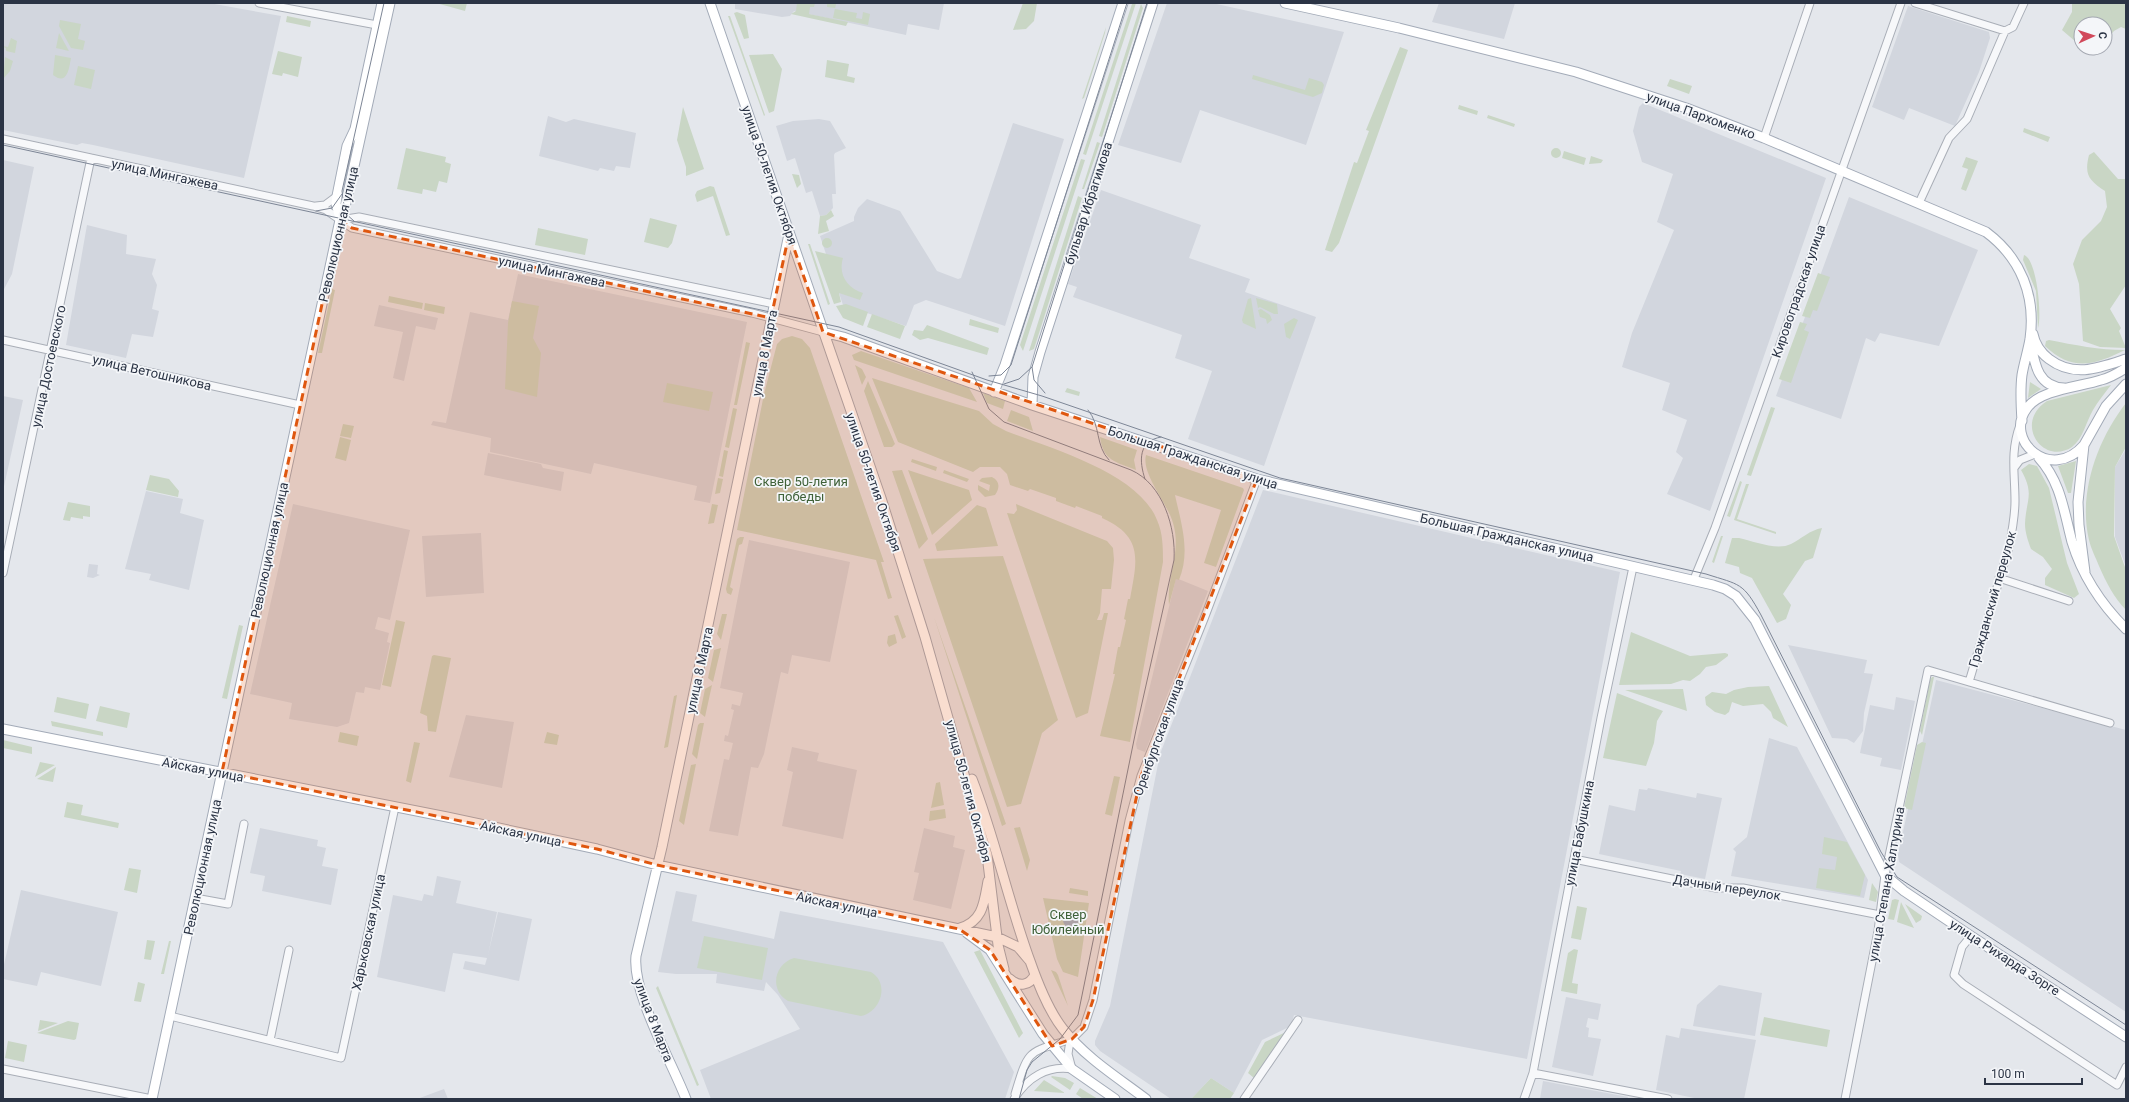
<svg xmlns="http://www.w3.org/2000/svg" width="2129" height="1102" font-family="Roboto,sans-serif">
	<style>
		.built { fill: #d2d6de }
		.green { fill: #c9d6c5 }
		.water { fill: #9fb4cc }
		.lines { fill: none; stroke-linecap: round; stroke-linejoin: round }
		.minor-casing { stroke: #a9aeb7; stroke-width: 9 }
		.major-casing { stroke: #a3abb8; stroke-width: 11 }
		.minor { stroke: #f7f8fa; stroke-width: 7 }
		.major { stroke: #fff; stroke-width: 9 }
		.tram { stroke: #7d8696; stroke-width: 1 }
		.marked { fill: #df570f; fill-opacity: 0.2; stroke: #df570f; stroke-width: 3; stroke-dasharray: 8 5; stroke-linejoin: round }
		.labels { text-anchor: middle; stroke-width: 3.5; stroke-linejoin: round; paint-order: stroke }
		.street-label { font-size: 13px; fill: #2b3445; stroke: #f4f6f9 }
		.park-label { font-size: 13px; fill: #3f6138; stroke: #f4f6f9 }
	</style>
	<rect width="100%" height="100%" fill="#e4e7ec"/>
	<path class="built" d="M3 3H209L281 16 244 178 93 145 82 143 77 145 3 130Z
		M735 3H944L939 30 908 24 906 35 794 11 790 16 782 17 735 9Z
		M1167 3H1212L1344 32 1306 145 1200 110 1181 163 1118 145Z
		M1439 3H1515L1504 39 1432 22Z
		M1908 6 1989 32 1990 38 1979 72 1955 126 1909 108 1904 120 1872 107Z
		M1643 103 1826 178 1710 511 1667 494 1683 458 1676 452 1687 420 1662 410 1670 383 1622 367 1632 333 1674 230 1657 222 1673 174 1642 162 1633 131 1639 107Z
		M548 116 566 122 574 119 636 133 630 168 616 166 614 171 600 168 598 171 539 156Z
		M819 119 830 121 846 148 835 153 834 155 836 194H832L833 208 826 215 820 216 812 191 806 193 795 158 787 161 776 126 793 121Z
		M1013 123 1064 139 1005 326 926 300 914 305 906 326 843 305 820 236 854 221V217L858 208 867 199 900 211 937 271 958 279 961 278Z
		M3 160 34 167 12 274 3 291Z
		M1101 190 1201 225 1189 258 1250 279 1245 292 1316 317 1264 466 1188 439 1212 371 1175 358 1182 335 1073 297 1077 287 1068 284Z
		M1849 197 1978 250 1939 346 1880 333 1875 342 1866 338 1841 419 1776 396Z
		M87 225 127 235 126 254 156 259 152 274 157 285 152 309 159 311 153 337 132 334 126 358 66 345Z
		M518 274 747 322 710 503 694 500 697 486 594 463 591 474 490 452 491 438 431 425 433 421 446 423 470 312 508 320Z
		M379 305 438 318 435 330 416 326 404 381 393 378 403 332 374 326Z
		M3 396 23 400 3 491Z
		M2126 449V567L2115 537V467Z
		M488 453 541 464 543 468 564 472 561 491 484 475Z
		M1263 490 1620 572 1527 1059 1294 1015 1291 1026 1262 1040 1234 1093 1211 1078 1191 1099H1171L1100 1051 1095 1045V1041L1110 1006 1160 754Z
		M146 491 183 499 180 513 204 520 189 590 149 580 151 574 125 569Z
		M293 504 410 530 390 620 378 617 375 629 389 633 387 642 390 643 380 690 365 687 364 693 356 692 349 723 337 727 289 719 292 703 250 694Z
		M481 533 484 593 426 597 422 536Z
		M749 540 850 562 830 662 792 655 788 674 781 672 764 754 758 768 751 767 738 836 709 831 724 759 729 760 733 743 724 741 725 735 728 736 734 710 731 709 732 704 740 706 743 693 720 688Z
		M89 564 98 565 97 574 100 575 93 578 87 577Z
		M1176 578 1208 591 1145 752 1137 749 1136 744Z
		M1788 645 1867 660 1864 673 1873 674 1864 713 1863 731 1854 743 1847 739 1832 738Z
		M1936 680 2126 730V1012L1899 862 1898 855Z
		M1896 697 1915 701 1901 770 1880 766 1882 758 1860 753 1870 705 1894 710Z
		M466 715 514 722 502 788 449 777Z
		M1769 738 1797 747 1868 880 1864 898 1731 876 1736 852 1733 849 1747 837Z
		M792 747 819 753 817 761 857 770 843 839 782 826 793 772 787 770Z
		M1648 788 1696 798 1697 793 1722 798 1705 879 1680 874 1681 871 1599 854 1609 805 1635 811 1639 789 1647 790Z
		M260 828 318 840 317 846 326 848 322 866 338 869 331 905 262 891 265 876 250 873Z
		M924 828 955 836 953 847 965 850 951 909 913 900 919 873 914 872Z
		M437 876 461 881 456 903 497 912 488 955 498 912 532 919 519 981 463 969 465 961 485 965 487 958 453 953 445 992 377 977 393 895 422 901 424 894 433 896Z
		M21 890 118 912 101 986 41 972 37 986 3 979V969Z
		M676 891 697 895 692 921 774 939 780 911 943 942 1014 1072 1005 1099H711L700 1070 800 1029 778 995 766 982 764 991 716 983 717 974H676L658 972Z
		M1719 985 1762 993 1755 1036 1693 1026 1697 1005Z
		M1566 997 1601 1004 1598 1020 1588 1018 1586 1027 1589 1028 1588 1037 1601 1039 1593 1076 1552 1067Z
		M1681 1028 1756 1040 1744 1099H1699L1656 1090 1666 1035 1679 1038Z
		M1543 1081 1628 1097 1627 1099H1540Z
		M444 1089 448 1099H417Z"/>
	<path class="green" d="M436 3H467L465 11Z
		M797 3H815L814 7H810L809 14 848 22 846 26 791 14 796 11Z
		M827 3 836 4 835 9 857 13 856 18 862 19 863 12 870 14 868 25 833 18 835 8 827 7Z
		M1023 3H1037L1034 21 1026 29 1013 30Z
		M1136 3 1086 155 1083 154 1132 4Z
		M2072 3H2126V29L2121 27 2114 31 2105 41V24H2081V48H2100L2097 51H2090L2078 47 2076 42 2062 30 2072 12Z
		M1141 4 1143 8 1102 137 1099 136Z
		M737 12 745 15 749 38 744 39 734 13Z
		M287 16 311 21 310 27 286 22Z
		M728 16H730L765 115 764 116Z
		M60 20 81 24 78 39 85 41 83 50 71 48 59 26Z
		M1106 27 1105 33 1084 98 1082 99Z
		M59 33 69 51 56 48Z
		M11 38 17 41 15 53 6 51V48L3 47V46L8 47Z
		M1400 47 1408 50 1339 243 1332 252 1325 250 1354 162 1357 163 1369 131 1366 130Z
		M278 51 302 57 298 77 283 73 282 76 272 74Z
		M773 54 782 69 774 111 769 113 749 55Z
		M55 55 71 58C69 69 67 86 53 75Z
		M5 57 13 61 10 71 3 79Z
		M827 60 849 64 847 76 855 78 854 83 825 77Z
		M78 66 95 70 91 89 74 85Z
		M1253 75 1305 90 1309 78 1322 82 1324 85 1322 93 1313 97 1252 79Z
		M1670 79 1692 86 1689 94 1667 86Z
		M1459 105 1478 111 1477 115 1458 109Z
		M683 107 704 169 686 176V167L677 140Z
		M1488 115 1515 124 1514 127 1487 118Z
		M2024 128 2050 137 2048 142 2023 132Z
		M1097 142 1100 143 1084 189H1082Z
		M406 148 446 157 445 162 451 164 447 183 439 181 436 192 423 189 422 194 397 189Z
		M1551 153a5 5 0 1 1 10 0a5 5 0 1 1-10 0Z
		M1564 151 1586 158 1584 165 1562 158Z
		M2094 152 2118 179H2126V285L2110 309 2121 328 2119 331 2126 348 2100 347 2083 341 2079 284 2073 264 2082 240 2101 221 2107 207 2105 191C2089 180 2084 175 2089 155Z
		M1591 156 1603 160 1601 163 1589 164Z
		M1966 157 1978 161 1966 191 1961 189 1968 169 1962 167Z
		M1081 159 1085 160 1023 351 1020 345Z
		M792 174 799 175 801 184 797 188Z
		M710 186 714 187 730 235 726 236 713 196 697 202 695 195 697 191Z
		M1078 196 1082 198 1034 349 1029 351Z
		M831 210 834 216 826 221 829 231 818 234 820 216 826 215Z
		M650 218 677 225 672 243 668 248 644 242Z
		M538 228 588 239 585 255 535 245Z
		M822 243a5 5 0 1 1 10 0a5 5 0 1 1-10 0Z
		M808 244H810L830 304 828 305Z
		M815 251 843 258C838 275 847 288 863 293L860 300 839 293 841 302 834 304Z
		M2024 255C2037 259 2042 316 2038 328L2036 291 2023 260Z
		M1818 273 1830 277 1817 311 1813 310 1810 318 1802 316Z
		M332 289 335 290 322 353H318Z
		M389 296 423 303 422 309 388 302Z
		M1251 298 1256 329 1243 323 1242 320 1248 299Z
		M1256 298 1277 304 1278 314H1274L1260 307 1258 308Z
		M512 301 539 306 533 338 541 353 537 397 505 389 508 323Z
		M425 303 445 307 444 314 424 310Z
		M846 304 868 312 863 326 843 318 836 306Z
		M1261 309 1270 315 1272 320 1267 324 1266 319 1260 317 1258 310Z
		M872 314 905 326 900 339 867 327Z
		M1294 318 1298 320 1290 339 1286 337 1284 324Z
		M970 319 999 328 998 333 969 325Z
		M1800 322 1807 324 1804 330 1809 332 1791 383 1779 379Z
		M927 325 989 348 987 355 928 338 920 340 912 335 914 330 923 331Z
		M792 336 802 339 810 348 884 562H881L892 598 888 599 876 560 737 530 764 394 777 344 782 339Z
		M2049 340C2074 345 2100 350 2125 350 2095 365 2072 372 2045 346L2046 341Z
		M746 342 750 343 737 405H734Z
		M861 351 969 388 977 402 854 360 852 355Z
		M855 365 862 369 866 377 862 385Z
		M872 378 979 411 993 424 1006 431C1050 448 1139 473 1157 520 1163 533 1163 548 1163 562L1130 742 1100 736 1115 674H1113L1118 647H1120L1126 620 1124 619 1128 599H1130C1137 560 1144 537 1102 518V516L1076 506 1075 508 1056 501V498L1030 489 1028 491 1010 485 1007 474 1000 467H980L973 472 898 442Z
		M868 381 895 444 892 447H884L864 391Z
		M2030 382 2041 389 2028 398Z
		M667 383 713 392 709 411 663 402Z
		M2111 385C2105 393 2098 401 2093 410 2086 422 2083 439 2072 447 2043 466 2013 423 2047 401Z
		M1067 388 1080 392 1079 396 1065 392Z
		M983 393 1005 401 1003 409 987 403Z
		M2126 403V447L2115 467 2114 536 2126 570V610C2114 598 2106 582 2099 566 2096 558 2091 549 2089 540 2078 494 2097 440 2126 403Z
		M1771 407 1775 408 1751 476 1747 475Z
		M733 408 737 409 729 448 725 447Z
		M1011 410 1029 417 1033 431 1007 421Z
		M343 424 354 426 351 438 340 436Z
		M340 437 351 440 346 461 335 458Z
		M1100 437 1137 450 1134 460 1136 470C1116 462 1103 461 1100 437Z
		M724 450 728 451 723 477 719 476Z
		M1146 455 1243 488 1244 490 1216 567 1204 563 1221 510 1175 495C1181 523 1191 551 1179 580L1176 579 1169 605C1166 577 1182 553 1173 523 1168 504 1141 474 1146 455Z
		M912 459 937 467 936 471 911 462Z
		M2076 461 2071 493H2068L2058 466Z
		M2029 464 2037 466 2049 488 2067 563 2079 594 2074 598 2045 585V578L2052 569 2043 557 2031 549C2028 541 2025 532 2025 524 2026 499 2035 495 2021 470Z
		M902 470 928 539 919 549 892 471Z
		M908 470 969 490 972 500 932 535Z
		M944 470 969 479 967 482 943 473Z
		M150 475 169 479 179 491 178 497 146 490Z
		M992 477C1000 481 1000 488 995 495L985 497 978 490V485L989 491 990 485 979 481 982 478Z
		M718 478 723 479 720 493 715 494Z
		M1740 481 1742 482 1730 517 1727 516Z
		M1746 484H1749L1737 519 1776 532V534L1734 520Z
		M68 502 90 506V517L83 516V519L71 517 70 521 63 520Z
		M712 504 718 505 714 523 708 524Z
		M1016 504 1107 541 1113 548 1114 560 1111 589H1102L1100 613 1097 620H1102L1104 613H1108L1088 713 1076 718 1007 513 1014 514 1017 510Z
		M977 505 986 508 998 546 937 551 935 544Z
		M1822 528 1813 558 1805 561 1783 594 1791 605 1786 619 1777 623 1752 578 1740 573 1739 567 1725 563 1732 538H1739C1753 541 1777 551 1791 544 1801 539 1810 530 1822 528Z
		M1721 536H1723L1714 563 1712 562Z
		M740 537H744L742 544 739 545 730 587 733 589 731 595 727 593 726 589 737 539Z
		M1003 556 1058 720 1042 733 1021 804 1007 807 923 559Z
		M722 614H727L721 640 717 634Z
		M898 615 906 637 902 639 894 616Z
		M934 617 1006 824 1002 826Z
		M396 620 405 622 391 687 382 685Z
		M239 625 243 626 227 699 222 698Z
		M1631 632 1690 656 1725 653 1728 654V656L1716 665 1706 667 1700 674 1690 681 1683 680 1671 684 1619 685Z
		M895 634 897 643 889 647 887 643 888 636Z
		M721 648 713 682 708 678 714 650Z
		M434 655 451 658 436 732 428 731 427 716 420 713 432 656Z
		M1932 677H1934L1922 735 1920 731 1930 680Z
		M712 685 705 717 700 713 705 689Z
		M1769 686 1788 727 1773 718 1771 712 1763 704 1743 706 1732 702 1729 712 1725 715 1715 712 1706 705 1705 697 1712 692 1726 694 1734 690 1748 687Z
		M1683 689 1687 711 1625 690Z
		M1617 693 1663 711 1657 721 1654 743 1646 766 1603 758Z
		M677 695 668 747 664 748 674 696Z
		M57 697 89 704 86 719 54 712Z
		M100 706 130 713 127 728 96 721Z
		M51 721 103 732V736L52 726Z
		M700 723H704L697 759 692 754 698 725Z
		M340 732 359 736 357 746 338 742Z
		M547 732 559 735 557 745 544 743Z
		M3 740 32 747V754L3 748Z
		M414 742 420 743 411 783 406 781Z
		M1922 742 1926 743 1912 810 1904 808 1917 745Z
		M40 762 55 765 35 777Z
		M696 764 684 825 679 821 691 765Z
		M56 767 53 782 37 779Z
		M1114 776 1120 777 1112 816 1105 814Z
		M940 782 944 805 931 808 936 783Z
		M67 802 83 805 81 815 119 823 118 828 64 817Z
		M945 809 946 818 929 821 930 811Z
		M1020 827 1030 860 1027 871 1014 828Z
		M1824 837 1847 842 1865 875 1860 896 1816 888 1819 868 1835 870 1837 857 1822 854Z
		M129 868 141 870 137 893 124 890Z
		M1872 883 1878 892 1876 902 1869 900Z
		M1070 888 1088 891V896L1069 893Z
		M1043 898 1089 903 1078 977 1063 972 1057 959Z
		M1895 899 1899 900 1894 920 1888 919 1892 900Z
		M1901 902 1914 928 1897 922Z
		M1905 904 1922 916 1921 920 1916 923Z
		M1577 906 1587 908 1581 940 1571 938Z
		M704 936 768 948 762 980 697 968Z
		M147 940 155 941 151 960 144 959Z
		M169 941H171L164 974H161Z
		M1574 949 1578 950 1572 983 1578 984 1577 994 1561 991 1568 953Z
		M980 950 1023 1033 1019 1038 974 952Z
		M794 958 871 972C890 983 881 1012 861 1016L788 1001C769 990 774 964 794 958Z
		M1051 970 1056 972 1058 975 1068 1006Z
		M138 982 145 984 141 1002 134 1001Z
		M658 986 699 1085 697 1086 656 988Z
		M1764 1017 1830 1030 1827 1047 1760 1035Z
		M40 1020 58 1023 38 1031Z
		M68 1021 79 1023 76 1039 74 1040 37 1033Z
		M1286 1032 1254 1078 1248 1073 1265 1042Z
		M8 1041 27 1045 24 1062 5 1058Z
		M1052 1076 1065 1078 1074 1083 1070 1090 1051 1077Z
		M1211 1078 1234 1093 1230 1099H1191Z
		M1044 1080 1065 1093 1034 1091Z
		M1080 1088 1098 1099H1083L1076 1094Z"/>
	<path class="water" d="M1063 920a8 8 0 1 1 16 0a8 8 0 1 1-16 0Z"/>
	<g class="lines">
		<g class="minor-casing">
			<path id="minor" d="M259 3 377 25
				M1915 3 2005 31
				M1764 138 1810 3
				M3 139 313 206 326 210 352 228 752 313 823 332
				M1919 203 1949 138 1967 119 2005 31 2013 27 2024 3
				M316 206 325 205 337 196
				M340 220 359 217 774 304
				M3 340 300 405
				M2014 468 2020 460 2035 454
				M3 573 91 158
				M1999 578 2069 601
				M1694 579 1715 528 1901 3
				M1969 682 2009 547C2012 532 2015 517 2015 501 2015 474 2010 452 2020 425
				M1574 859 1716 888H1743L1880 915
				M195 898 228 904 244 824
				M1971 936 1962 947 1954 975 1963 984 2117 1085 2126 1067
				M170 1016 341 1058 395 807
				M270 1040 289 950
				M3 1069 152 1099
				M1533 1073 1668 1099
				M1015 1094C1029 1048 1027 1053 1072 1039
				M1014 1099C1027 1078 1047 1065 1072 1069L1068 1054 1069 1047 1072 1039 1084 1027 1093 1000 1129 821 1141 776 1204 619 1257 479
				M1244 1099 1298 1020
				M1524 1099 1533 1073 1601 718 1633 567
				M1845 1099 1878 931 1885 875 1928 670 2110 723"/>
		</g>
		<g class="major-casing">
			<path id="major" d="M710 3 881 498 925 637 987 855 998 945 1004 969
				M1285 3 1399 28 1576 72 1686 108 1764 138 1986 232C2021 258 2036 296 2030 339 2028 351 2024 363 2022 375 2020 390 2021 406 2022 421
				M340 218 336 204 337 196 347 146 355 129 382 3
				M823 332 843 337 1032 405 1257 479 1713 585 1725 589 1736 596 1755 620 1885 875 1904 891 1971 936 2126 1037
				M2033 334C2035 345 2040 352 2049 359 2074 378 2099 368 2126 359
				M2031 345C2035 366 2039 387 2064 388
				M994 392 1005 365 1123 3
				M1032 405 1033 377 1040 352 1153 3
				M2084 445C2051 483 2003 440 2027 408 2041 389 2080 387 2101 380 2110 378 2118 373 2126 368
				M2039 458C2061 482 2064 512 2072 542 2082 575 2102 605 2126 629
				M2085 572 2079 525 2078 502 2084 445 2106 406 2126 384
				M3 729 447 817 597 849 657 865 997 937 1018 947 1029 960
				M972 779C995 838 1008 901 1030 961 1038 984 1048 1010 1063 1029 1086 1058 1117 1077 1146 1099
				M960 928C983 921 984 903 988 881
				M967 933 990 950 1043 1034 1072 1069 1115 1099
				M1010 979C1019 987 1029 986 1035 975
				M152 1099 340 220 345 207 390 3
				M686 1099C672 1062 632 994 636 956L662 847 789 234"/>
		</g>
		<use href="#minor" class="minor"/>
		<use href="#major" class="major"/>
		<path class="tram" d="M3 145 839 327 987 380 1042 396 1280 478 1706 574C1740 585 1743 582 1761 615L1881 852 1897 877 2126 1025
			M316 211 332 208 342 194
			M354 221 345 213 342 191 384 3
			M972 372 989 409 1004 422 1131 470C1163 484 1176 528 1174 560L1136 730 1078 1015 1060 1039 1032 1062 1027 1070 1019 1099
			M989 376 1001 375 1011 365 1127 3
			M1004 384 1019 379 1032 367
			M1045 393 1034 380 1032 367 1147 3
			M1088 410C1101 425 1095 446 1109 460
			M1145 479C1139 461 1138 441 1161 437"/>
	</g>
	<path class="marked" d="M340 220 352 228 771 318 789 234 823 332 1257 479 1141 776 1093 1000 1084 1027 1072 1039 1052 1046 990 950 959 929 657 865 597 849 222 772Z"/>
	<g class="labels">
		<g class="street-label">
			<text transform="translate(1701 115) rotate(20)" y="5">улица Пархоменко</text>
			<text transform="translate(165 174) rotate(12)" y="5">улица Мингажева</text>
			<text transform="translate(770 175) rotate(71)" y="5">улица 50-летия Октября</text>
			<text transform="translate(1088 203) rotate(-72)" y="5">бульвар Ибрагимова</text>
			<text transform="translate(338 234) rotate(-77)" y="5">Революционная улица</text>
			<text transform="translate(552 271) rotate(12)" y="5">улица Мингажева</text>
			<text transform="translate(1798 291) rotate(-71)" y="5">Кировоградская улица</text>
			<text transform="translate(764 353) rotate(-79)" y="5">улица 8 Марта</text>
			<text transform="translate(48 366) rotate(-78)" y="5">улица Достоевского</text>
			<text transform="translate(152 372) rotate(13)" y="5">улица Ветошникова</text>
			<text transform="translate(1193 457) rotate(18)" y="5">Большая Гражданская улица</text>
			<text transform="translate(874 482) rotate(71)" y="5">улица 50-летия Октября</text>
			<text transform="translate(1507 537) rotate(13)" y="5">Большая Гражданская улица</text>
			<text transform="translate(269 550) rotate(-78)" y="5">Революционная улица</text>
			<text transform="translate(1992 599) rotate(-74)" y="5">Гражданский переулок</text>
			<text transform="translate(699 670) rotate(-78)" y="5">улица 8 Марта</text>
			<text transform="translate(1158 737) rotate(-70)" y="5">Оренбургская улица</text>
			<text transform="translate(203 769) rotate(11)" y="5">Айская улица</text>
			<text transform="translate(969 791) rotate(75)" y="5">улица 50-летия Октября</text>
			<text transform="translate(521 833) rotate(12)" y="5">Айская улица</text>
			<text transform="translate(1579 833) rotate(-79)" y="5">улица Бабушкина</text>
			<text transform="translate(202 867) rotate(-78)" y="5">Революционная улица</text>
			<text transform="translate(1886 884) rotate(-80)" y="5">улица Степана Халтурина</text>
			<text transform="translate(1727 887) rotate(9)" y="5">Дачный переулок</text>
			<text transform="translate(837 904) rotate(12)" y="5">Айская улица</text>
			<text transform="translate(368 932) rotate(-78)" y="5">Харьковская улица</text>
			<text transform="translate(2005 957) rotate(33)" y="5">улица Рихарда Зорге</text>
			<text transform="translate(654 1020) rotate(69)" y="5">улица 8 Марта</text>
		</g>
		<g class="park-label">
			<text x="801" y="486">Сквер 50-летия<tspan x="801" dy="15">победы</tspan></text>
			<text x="1068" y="919">Сквер<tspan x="1068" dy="15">Юбилейный</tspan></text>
		</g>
	</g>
	<rect width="2129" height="1102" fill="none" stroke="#2b3445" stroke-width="8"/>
	<g transform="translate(2093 36) rotate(87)"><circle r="19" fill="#f4f6f9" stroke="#a4a8b1"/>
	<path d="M0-3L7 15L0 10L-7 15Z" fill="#d1495b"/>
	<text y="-6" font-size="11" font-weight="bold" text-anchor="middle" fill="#2b3445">С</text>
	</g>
	<path d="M1985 1078v6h97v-6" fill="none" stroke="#2b3445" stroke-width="2"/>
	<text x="1991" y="1078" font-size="12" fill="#2b3445" stroke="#f4f6f9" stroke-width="3" paint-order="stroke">100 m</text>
</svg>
